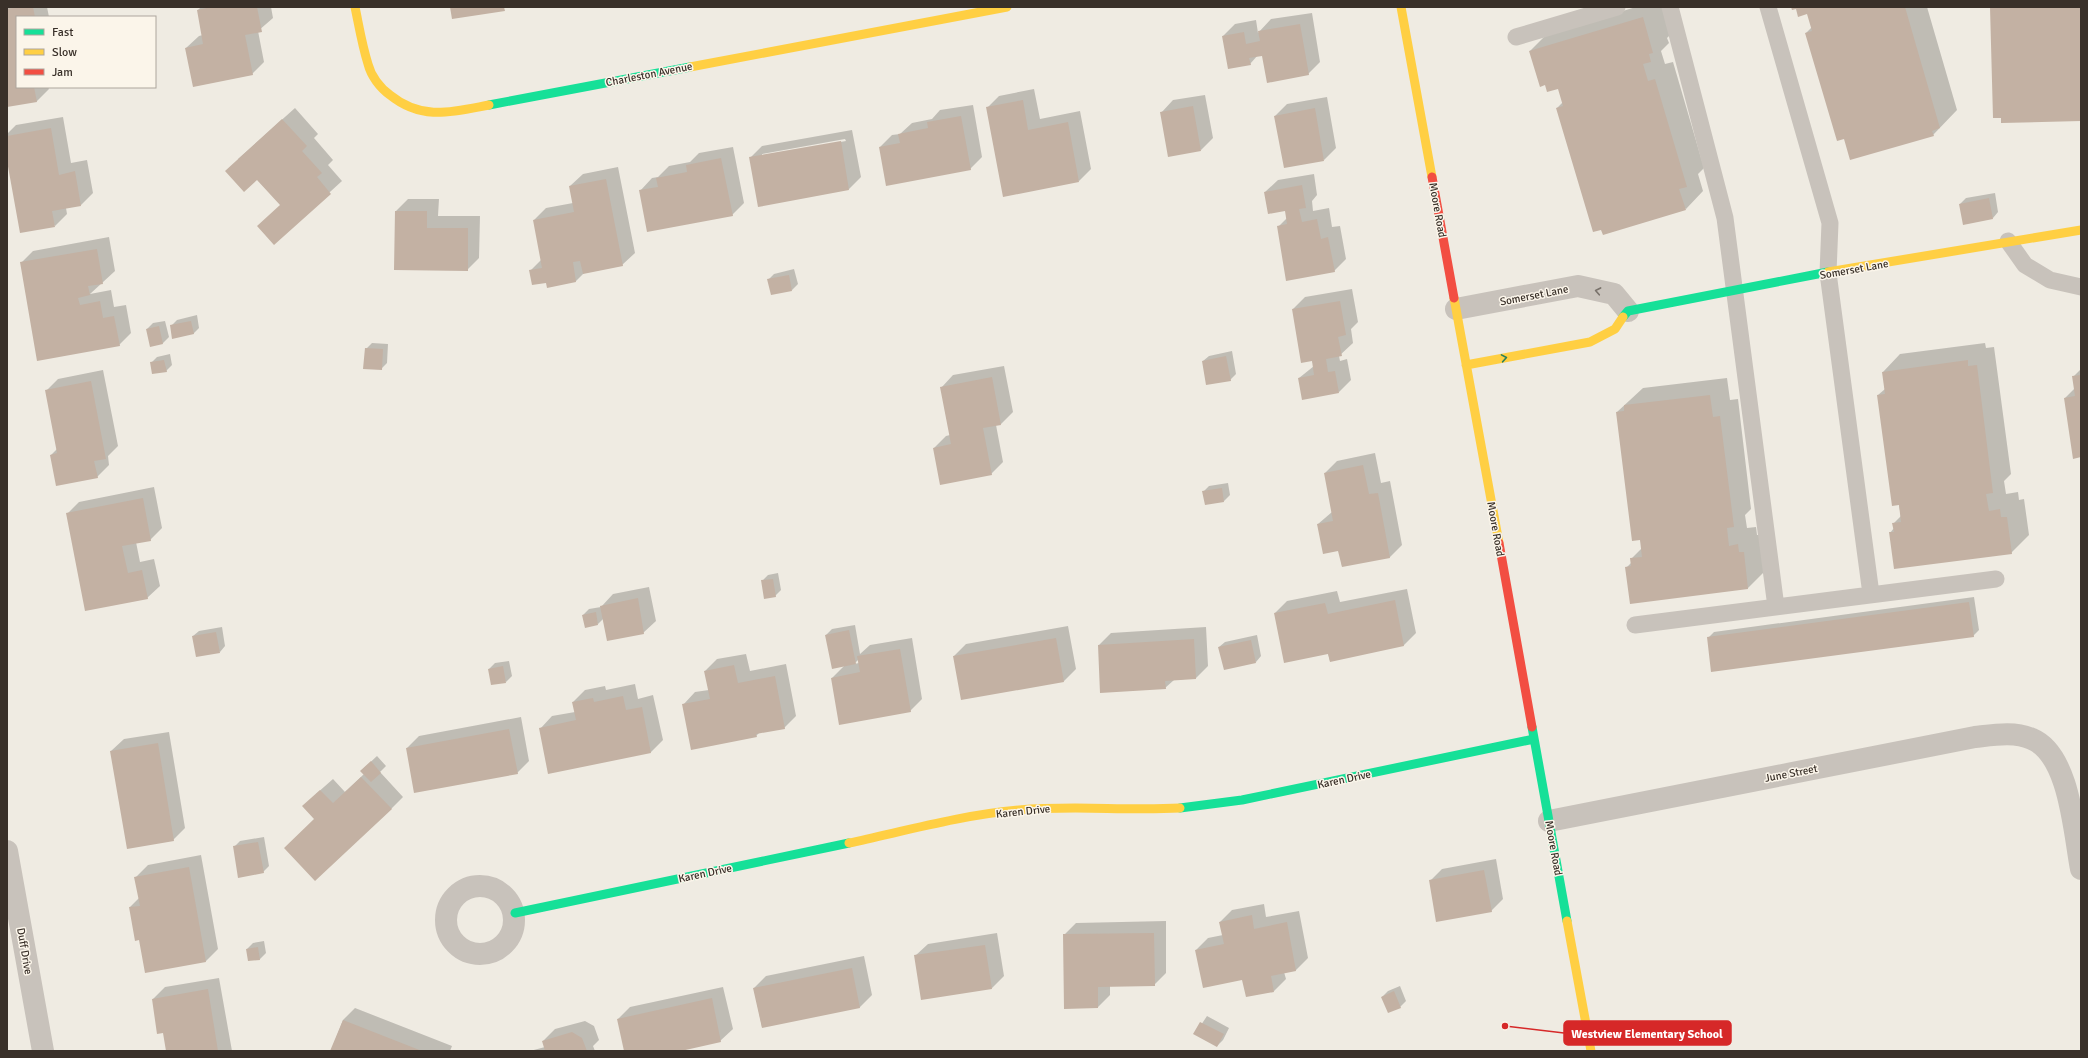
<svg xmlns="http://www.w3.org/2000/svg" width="2088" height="1058" font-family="Signika,sans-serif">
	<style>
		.shadow { fill: #0003; fill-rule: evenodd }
		.building { fill: #c3b1a3 }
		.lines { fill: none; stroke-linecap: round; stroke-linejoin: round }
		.lane { stroke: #c8c2bb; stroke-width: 17 }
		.street { stroke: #c8c2bb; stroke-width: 22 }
		.fast { stroke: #16e098; stroke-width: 9 }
		.slow { stroke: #ffcf43; stroke-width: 9 }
		.jam { stroke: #f24e42; stroke-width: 9 }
		.oneway { stroke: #79726b }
		.oneway2 { stroke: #297f5b }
		.labels { text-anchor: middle; stroke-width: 3; stroke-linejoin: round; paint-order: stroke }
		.street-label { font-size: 11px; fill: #393029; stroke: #fbf5ea }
		.leader { fill: none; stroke: #d62828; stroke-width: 1.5 }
		.callout-dot { fill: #d62828; stroke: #fbf5ea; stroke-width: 1.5 }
		.callout { fill: #d62828; stroke: #d62828; stroke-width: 1.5 }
		.callout-label { font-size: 12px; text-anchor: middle; font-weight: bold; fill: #fff }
	</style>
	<rect width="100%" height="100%" fill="#efebe2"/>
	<path class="shadow" d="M7 7H47L49 17H17V87H48L49 89 37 101 7 106Z
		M201 7H271L273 18 258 31 264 62 252 74 186 48 199 36 203 35 198 10Z
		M1636 7H1663L1671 34 1667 38 1669 43 1661 51 1665 64 1673 62 1704 168 1698 174 1703 191 1686 209 1557 108 1563 102 1559 88 1545 84 1530 51 1547 34Z
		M1792 7H1927L1957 110 1933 135 1844 138 1806 33 1812 27 1808 13Z
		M1312 13 1320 62 1308 74 1263 55H1258L1250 64 1223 36 1235 24 1256 20 1258 33 1271 19Z
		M1034 89 1040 119 1080 111 1091 169 1079 181 987 108 999 96Z
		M1205 95 1213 138 1201 150 1161 113 1173 100Z
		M1327 97 1336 148 1324 160 1275 116 1287 104Z
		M973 105 982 157 970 169 880 147 892 135 900 134 912 123 932 119 940 110Z
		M295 108 318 134 314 138 333 160 328 165 342 181 274 243 281 205 238 159Z
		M63 117 71 163 87 160 93 193 81 205 66 208 67 214 55 226 7 155V134L16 125Z
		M852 130 861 177 849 189 750 158 762 146ZM845 139 846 141 762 156V154Z
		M733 147 744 203 732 215 640 191 652 178 658 177 669 166 690 162 699 153Z
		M618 167 635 253 622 265 585 272 576 281 548 287 547 281 530 271 542 259 534 220 546 208 573 203 570 186 583 174Z
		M1314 174 1317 195 1312 201 1313 211 1329 208 1332 227 1340 226 1346 259 1334 271 1278 227 1287 218 1286 210 1265 192 1278 180Z
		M1995 193 1998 212 1993 218 1960 204 1966 198Z
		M408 199H439L438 216H480L479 258 467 270 396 211Z
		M109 237 115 271 90 294 111 290 114 307 126 305 131 333 119 345 21 263 33 251Z
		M794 269 798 284 792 290 768 280 774 274Z
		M1352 289 1358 322 1351 329 1353 343 1339 356 1340 361 1347 359 1351 380 1339 392 1299 378 1314 366 1293 309 1305 297Z
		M197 315 199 328 193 334 171 326 177 320Z
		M165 321 169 337 163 343 151 346 147 329 153 323Z
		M372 343 388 344 387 363 381 369 366 349Z
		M1985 343 1986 348 1994 347 2011 474 2004 481 2006 494 2018 492 2019 500 2024 499 2029 535 2011 553 1890 533 1894 528 1893 524 1901 516 1878 395 1885 389 1883 372 1900 354Z
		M1232 351 1236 374 1230 380 1203 361 1209 356Z
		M170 354 172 365 166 371 151 363 157 357Z
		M1004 366 1013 412 1001 424 996 425 1003 462 991 474 934 448 946 436 950 435 941 388 953 375Z
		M2081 369V457L2065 398 2075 388 2073 377Z
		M103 370 118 446 108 456 109 465 97 477 51 455 57 449 46 391 58 379Z
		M1727 378 1730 400 1738 399 1751 509 1745 515 1747 528 1756 527 1757 535H1761L1766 570 1748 588 1631 602 1627 567 1632 562 1631 559 1642 548 1617 412 1643 388Z
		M1375 453 1381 483 1390 481 1402 545 1390 557 1342 566 1339 550 1318 524 1332 512 1325 473 1337 461Z
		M1228 483 1230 495 1224 501 1203 492 1209 486Z
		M154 487 162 528 150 540 136 542 140 562 154 559 160 586 147 598 67 514 79 502Z
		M778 573 781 590 775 596 762 581 768 575Z
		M649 587 656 621 643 633 604 618 598 624 583 615 589 609 601 607 613 594Z
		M1407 589 1416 633 1404 645 1330 661 1328 653 1275 613 1287 601 1337 591 1340 602Z
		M1974 597 1979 630 1973 636 1708 638 1714 632Z
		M855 625 860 654 870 645 912 638 922 699 910 711 832 678 845 665 826 635 832 629ZM858 660 859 663 854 664Z
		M1068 626 1076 669 1064 681 954 656 966 644Z
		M222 627 225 646 220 652 193 636 199 631Z
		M1206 627 1208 666 1196 678 1174 680 1165 688 1101 692 1099 645 1111 633Z
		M1257 635 1261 656 1256 662 1219 647 1225 642Z
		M746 654 750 671 786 664 796 716 784 728 760 732 756 736 683 705 695 692 709 690 705 671 717 659Z
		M509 661 512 676 506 682 489 669 495 663Z
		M635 684 638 699 653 695 663 740 651 752 549 773 540 729 552 716 575 712 573 702 585 690 605 686 606 690Z
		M521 717 529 761 517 773 407 748 419 736Z
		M169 732 185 828 173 840 111 751 124 739Z
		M377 756 386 766 380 772 403 797 391 809 315 819 316 794 333 779 345 792 364 774 361 771Z
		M264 837 269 866 263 872 234 847 240 841Z
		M201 855 218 949 206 961 146 972 140 939 130 907 139 898 136 877 148 865Z
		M1496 859 1503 899 1491 911 1430 881 1442 869Z
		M1264 904 1266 917 1299 911 1308 958 1296 970 1284 972 1286 979 1274 991 1243 979 1196 950 1208 938 1223 935 1220 922 1232 910Z
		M1166 921V973L1154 985 1110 986V995L1098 1007 1064 935 1076 923Z
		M997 933 1004 976 992 988 915 956 928 944Z
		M264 941 266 953 260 959 249 960 247 949 253 943Z
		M864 956 872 995 860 1007 762 1027 754 988 766 976Z
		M219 978 232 1051H167L164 1032 153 999 165 987Z
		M1400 986 1406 1001 1400 1007 1382 997 1388 991Z
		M723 987 733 1029 720 1041 677 1051H625L618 1019 630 1007Z
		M355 1008 452 1046 450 1051H331L343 1020Z
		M1207 1016 1229 1028 1223 1040 1217 1046 1195 1034Z
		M585 1021 594 1026 599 1040 593 1046 595 1051H530L545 1047 543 1041 555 1029Z"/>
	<path class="building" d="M19 7H33L35 17H17V87H34L37 102 7 107V9Z
		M211 7H257L262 32 245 35 253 75 193 87 185 48 203 44 197 10Z
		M450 7H504L505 11 452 19Z
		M1791 7H1905L1940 128 1932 131 1934 136 1850 160 1844 139 1837 141 1805 33 1812 31 1807 14 1798 17 1796 9 1792 10Z
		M1990 7H2081V121L2001 123V118H1993Z
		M1643 17 1653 53 1649 54 1651 62 1643 64 1648 81 1655 79 1687 187 1679 189 1686 210 1603 235 1601 230 1593 232 1556 108 1563 106 1558 89 1547 92 1545 85 1540 87 1529 51Z
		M1300 24 1309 75 1267 83 1262 56 1249 58 1251 65 1228 69 1222 36 1244 32 1246 44 1260 41 1258 31Z
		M1023 100 1028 130 1068 122 1079 182 1003 197 986 107Z
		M1193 106 1201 151 1168 157 1160 112Z
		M1315 108 1324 161 1284 168 1274 116Z
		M961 116 971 170 886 186 879 147 900 143 898 134 928 128 927 122Z
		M282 119 307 146 302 151 322 173 317 177 331 194 274 245 257 226 280 205 257 180 244 192 225 171Z
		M51 128 59 175 75 171 81 206 52 211 55 227 20 233 7 161V136Z
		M841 141 849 190 758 207 749 157Z
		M721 158 733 216 647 232 639 190 658 187 656 178 687 172 686 165Z
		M606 179 623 266 583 274 580 261 573 262 576 282 547 288 546 283 532 285 529 270 542 268 533 220 574 212 569 186Z
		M1302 185 1306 208 1299 209 1302 222 1317 219 1321 239 1328 237 1335 272 1286 281 1277 226 1287 224 1285 211 1268 214 1264 192Z
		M1989 198 1993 219 1963 225 1959 204Z
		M395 211H427V228H468V271L394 270Z
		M97 249 103 284 88 286 90 295 78 298 80 305 100 301 103 318 114 316 120 346 37 361 20 262Z
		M789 275 792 291 771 295 767 279Z
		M1340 301 1346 335 1338 337 1342 356 1326 359 1328 372 1335 371 1339 393 1302 400 1298 378 1314 375 1312 361 1301 363 1292 309Z
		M191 321 194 334 172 339 170 325Z
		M159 326 163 344 150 347 146 329Z
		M365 348 383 349 382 370 363 369Z
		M1226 356 1231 381 1206 385 1202 361Z
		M164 360 167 372 152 374 150 362Z
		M1968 360V366L1977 365 1993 493 1986 494 1989 511 2000 509 2001 517H2007L2012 554 1894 569 1889 532H1894L1892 523 1901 522 1899 505 1892 506 1877 395 1885 394 1882 372Z
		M2081 375V457L2073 459 2064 398 2075 396 2072 376Z
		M992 377 1001 425 983 428 992 475 940 485 933 448 951 444 940 387Z
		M91 381 106 459 94 461 98 478 56 486 50 455 57 453 45 390Z
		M1710 395 1713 417 1720 416 1734 527 1727 528 1729 546 1738 544 1739 552H1744L1748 589 1630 604 1625 567 1631 566 1630 558 1642 557 1640 540 1632 541 1616 412 1624 411V405Z
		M1363 465 1369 494 1378 493 1390 558 1342 567 1338 551 1323 554 1317 524 1333 521 1324 473Z
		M1222 488 1224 502 1205 505 1202 491Z
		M143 498 151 541 122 546 128 573 142 570 148 599 85 611 66 513Z
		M773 579 776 597 764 599 761 580Z
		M638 598 644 634 607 641 600 606Z
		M1395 600 1404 646 1330 662 1328 654 1284 663 1274 613 1325 603 1328 614Z
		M1969 602 1974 637 1711 672 1707 637Z
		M596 612 598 625 585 628 582 615Z
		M849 630 856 664 832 669 825 635Z
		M216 632 220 653 196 657 192 636Z
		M1056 638 1064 682 961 700 953 656Z
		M1194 639 1196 679 1165 681 1166 689 1100 693 1098 645Z
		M1251 640 1256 663 1224 670 1218 647Z
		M900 649 911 712 839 725 831 678 860 672 857 656Z
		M734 665 738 683 775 676 785 729 756 734 757 737 691 750 682 704 710 699 704 671Z
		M503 666 506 683 491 685 488 669Z
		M623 696 626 710 642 707 651 753 548 774 539 728 576 720 572 702 593 698 594 702Z
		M509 729 518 774 414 793 406 748Z
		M158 743 174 841 127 849 110 751Z
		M371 761 381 773 371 782 360 771Z
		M361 777 392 809 315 881 284 848 314 819 302 806 320 790 333 803Z
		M258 842 264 873 238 878 233 846Z
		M189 867 206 962 145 973 139 940 135 941 129 907 140 906 134 877Z
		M1484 870 1492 912 1436 922 1429 880Z
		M1252 915 1254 929 1287 922 1296 971 1271 976 1274 992 1246 997 1242 980 1203 988 1195 950 1224 944 1219 922Z
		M1154 933 1155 986 1098 987V1008L1064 1009 1063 934Z
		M985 945 992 989 921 1000 914 955Z
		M258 947 260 960 248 961 246 949Z
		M852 968 860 1008 762 1028 753 988Z
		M208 989 218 1051H166L163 1033 157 1034 152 999Z
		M1394 991 1401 1008 1388 1013 1381 997Z
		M712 998 721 1042 681 1051H624L617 1019Z
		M343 1020 422 1051H330Z
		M1200 1022 1224 1034 1217 1047 1193 1034Z
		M572 1032 582 1038 587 1051H545L542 1041Z"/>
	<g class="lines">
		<path class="lane" d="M1670 7 1725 218 1776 607
			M1768 7 1830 223 1828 273 1871 594
			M1516 37 1617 7
			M2008 241 2025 265 2050 280 2081 287
			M1635 625 1996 579"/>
		<path class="street" d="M1456 309 1578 286 1614 294 1628 311
			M1549 821 1975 737C1993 735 2015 731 2032 739 2070 755 2074 833 2081 869
			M7 851 43 1051
			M446 920a34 34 0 1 1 68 0a34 34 0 1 1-68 0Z"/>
		<path class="fast" d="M489 105 690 67
			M1623 317 1628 311 1828 272
			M1532 727 1567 921
			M1180 808 1242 800 1534 739
			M515 913 849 843"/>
		<path class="slow" d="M355 7C359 26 362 45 368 64 371 76 380 88 390 95 422 121 452 112 489 105
			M1401 7 1432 177
			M690 67 1007 7
			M1828 272 2081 230
			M1454 298 1499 543
			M1466 365 1590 342 1615 329 1623 317
			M849 843C905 831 962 815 1019 810 1073 805 1126 811 1180 808
			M1567 921 1591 1051"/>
		<path class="jam" d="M1432 177 1454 298
			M1499 543 1532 727"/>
	</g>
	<defs><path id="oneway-chevron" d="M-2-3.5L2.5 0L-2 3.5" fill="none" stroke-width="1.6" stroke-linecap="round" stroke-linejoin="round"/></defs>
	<use class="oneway" href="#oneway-chevron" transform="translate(1598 291) rotate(-169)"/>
	<use class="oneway2" href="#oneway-chevron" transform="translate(1504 358) rotate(-10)"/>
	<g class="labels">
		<g class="street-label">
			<text transform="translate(649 74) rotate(-11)" y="4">Charleston Avenue</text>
			<text transform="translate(1438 210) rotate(80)" y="4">Moore Road</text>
			<text transform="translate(1854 269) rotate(-10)" y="4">Somerset Lane</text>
			<text transform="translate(1534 295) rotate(-11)" y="4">Somerset Lane</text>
			<text transform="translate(1496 529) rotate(80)" y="4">Moore Road</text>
			<text transform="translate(1791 773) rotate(-11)" y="4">June Street</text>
			<text transform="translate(1344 779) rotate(-12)" y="4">Karen Drive</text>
			<text transform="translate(1023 811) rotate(-6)" y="4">Karen Drive</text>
			<text transform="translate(1554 848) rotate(80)" y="4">Moore Road</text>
			<text transform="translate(705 873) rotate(-12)" y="4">Karen Drive</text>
			<text transform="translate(25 951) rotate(80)" y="4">Duff Drive</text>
		</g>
	</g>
	<path class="leader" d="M1505 1026L1564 1033"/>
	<circle class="callout-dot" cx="1505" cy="1026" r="4"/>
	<rect class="callout" x="1564" y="1021" width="167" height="24" rx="4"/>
	<g class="callout-label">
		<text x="1647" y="1038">Westview Elementary School</text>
	</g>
	<rect width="2088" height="1058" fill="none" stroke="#393029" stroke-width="16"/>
	<rect x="16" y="16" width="140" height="72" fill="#fbf5ea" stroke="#ada69d"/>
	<rect x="24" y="29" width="20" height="6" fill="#16e098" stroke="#ada69d"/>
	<text x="52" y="36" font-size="12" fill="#393029">Fast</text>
	<rect x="24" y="49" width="20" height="6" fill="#ffcf43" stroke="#ada69d"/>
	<text x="52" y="56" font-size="12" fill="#393029">Slow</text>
	<rect x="24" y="69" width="20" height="6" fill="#f24e42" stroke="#ada69d"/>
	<text x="52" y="76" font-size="12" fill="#393029">Jam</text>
</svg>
